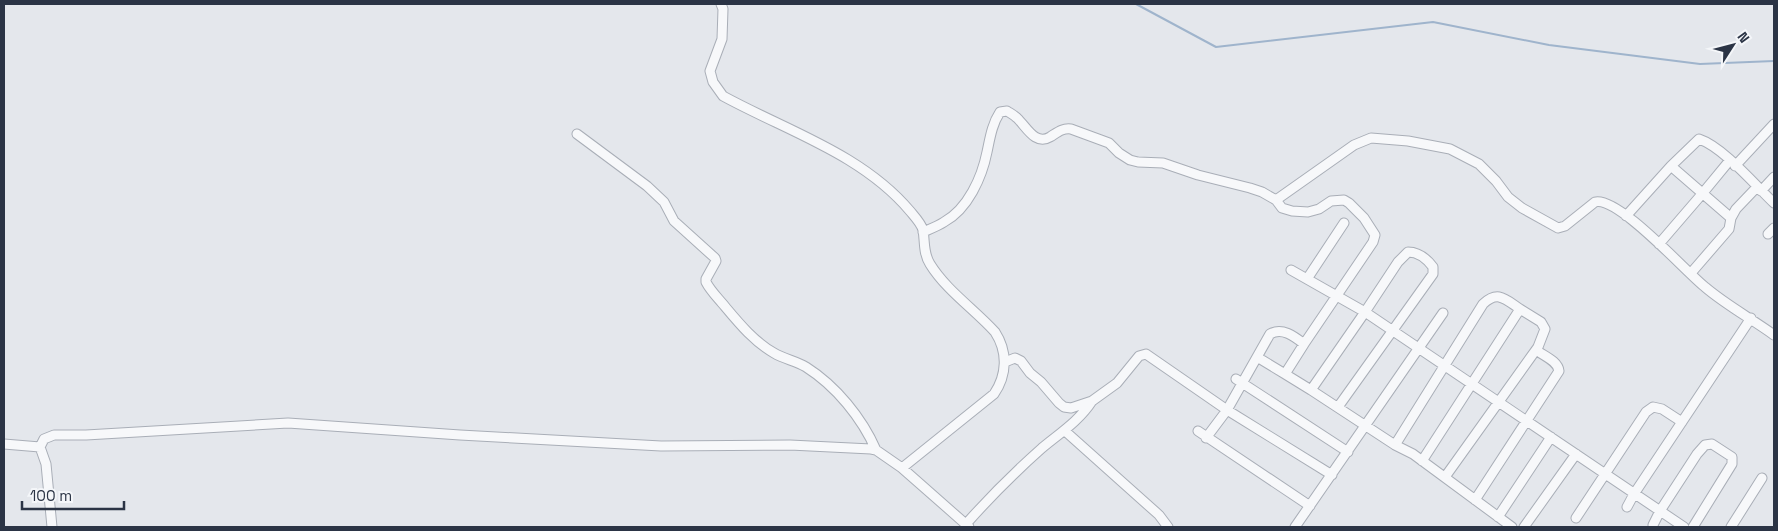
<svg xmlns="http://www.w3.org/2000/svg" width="1778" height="531" font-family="'Space Grotesk',sans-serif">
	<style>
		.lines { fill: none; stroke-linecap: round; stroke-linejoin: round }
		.stream { stroke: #9fb4cc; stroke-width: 2 }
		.minor-casing { stroke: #a9aeb7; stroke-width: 11 }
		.minor { stroke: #f7f8fa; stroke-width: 9 }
	</style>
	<rect width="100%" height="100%" fill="#e4e7ec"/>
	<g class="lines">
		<path class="stream" d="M1136 4 1216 47 1433 22 1549 45 1700 64 1774 61"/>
		<g class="minor-casing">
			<path id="minor" d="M721 4 723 9 722 39 710 71 713 82 723 96C787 131 862 154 910 211 915 217 921 223 923 230 925 241 923 253 930 264 946 290 974 309 995 332 1008 352 1007 375 994 394L902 468
				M577 134 647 186 664 202 674 221 715 258 716 261 706 279V282C710 290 717 297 722 303 738 322 753 341 774 353 784 359 796 361 806 367 836 386 862 418 876 450
				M1671 166 1731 218
				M1735 166 1774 124
				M1761 191 1774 177
				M1276 200 1354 145 1371 138 1408 141 1450 149 1479 164 1496 181 1508 197 1522 208 1558 228 1565 226 1595 202C1618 196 1685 271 1705 287 1726 305 1752 319 1774 335
				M1626 216 1671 166 1699 139C1723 147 1755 185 1774 203
				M923 232C930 229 938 226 944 222 968 209 982 177 987 152 990 138 992 124 1000 112L1007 111C1010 113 1014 115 1017 118 1026 126 1035 146 1050 137 1058 132 1062 128 1071 129L1109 143 1119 153 1130 160 1138 162 1163 163 1198 175 1250 188 1262 192 1276 200 1282 208 1292 211 1308 212 1319 209 1331 201 1344 200 1349 203 1364 218 1375 235 1373 242 1304 344
				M1768 234 1774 228
				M1659 244 1702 194 1730 160
				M1291 270 1365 312 1398 262 1408 252C1418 252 1427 259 1433 267V274L1338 407
				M1691 273 1729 229 1731 218 1736 209 1757 187
				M1307 279 1344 223
				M1257 357 1285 374
				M1005 362 1015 358 1021 361 1030 373 1041 382 1059 403 1064 407 1071 408 1092 401 1117 383 1139 356 1146 354 1227 410 1332 475
				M1236 379 1348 452
				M1065 431 1159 515 1168 527
				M1198 431 1310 506
				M1206 438 1227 410 1270 334C1282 327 1294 336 1304 344L1285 374 1311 390
				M4 444 40 447 46 464 52 527
				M1395 445 1483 304C1498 290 1505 299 1520 309L1422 461
				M40 447 44 439 54 435H86L288 423 460 435 661 446 790 445 871 449 876 450 902 468 969 527
				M1445 477 1538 347 1545 329 1541 322 1520 309
				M1475 500 1559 371C1558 361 1544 356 1536 350
				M1627 507 1634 494 1751 318
				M1498 517 1551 437
				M1576 518 1646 412 1653 407 1662 409 1682 422
				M966 524C989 498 1015 472 1042 448 1060 433 1079 421 1092 401
				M1653 525 1660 511 1697 454 1705 445 1712 444 1732 457V464L1693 527
				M1295 527 1443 313
				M1512 527 1413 454 1395 445 1311 390 1365 312 1684 527
				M1524 527 1576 454
				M1731 527 1762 478"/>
		</g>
		<use href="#minor" class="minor"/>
	</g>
	<rect width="1778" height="531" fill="none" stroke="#2b3445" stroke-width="10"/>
	<g transform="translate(1733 45) rotate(54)" stroke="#f4f6f9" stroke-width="4" paint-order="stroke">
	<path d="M0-4L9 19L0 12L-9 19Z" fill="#2b3445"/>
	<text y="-8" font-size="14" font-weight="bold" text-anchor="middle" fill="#2b3445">N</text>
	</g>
	<path d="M22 501v8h102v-8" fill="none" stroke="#2b3445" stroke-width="2.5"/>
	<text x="30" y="501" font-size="15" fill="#2b3445" stroke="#f4f6f9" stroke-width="4" paint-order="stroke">100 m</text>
</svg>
